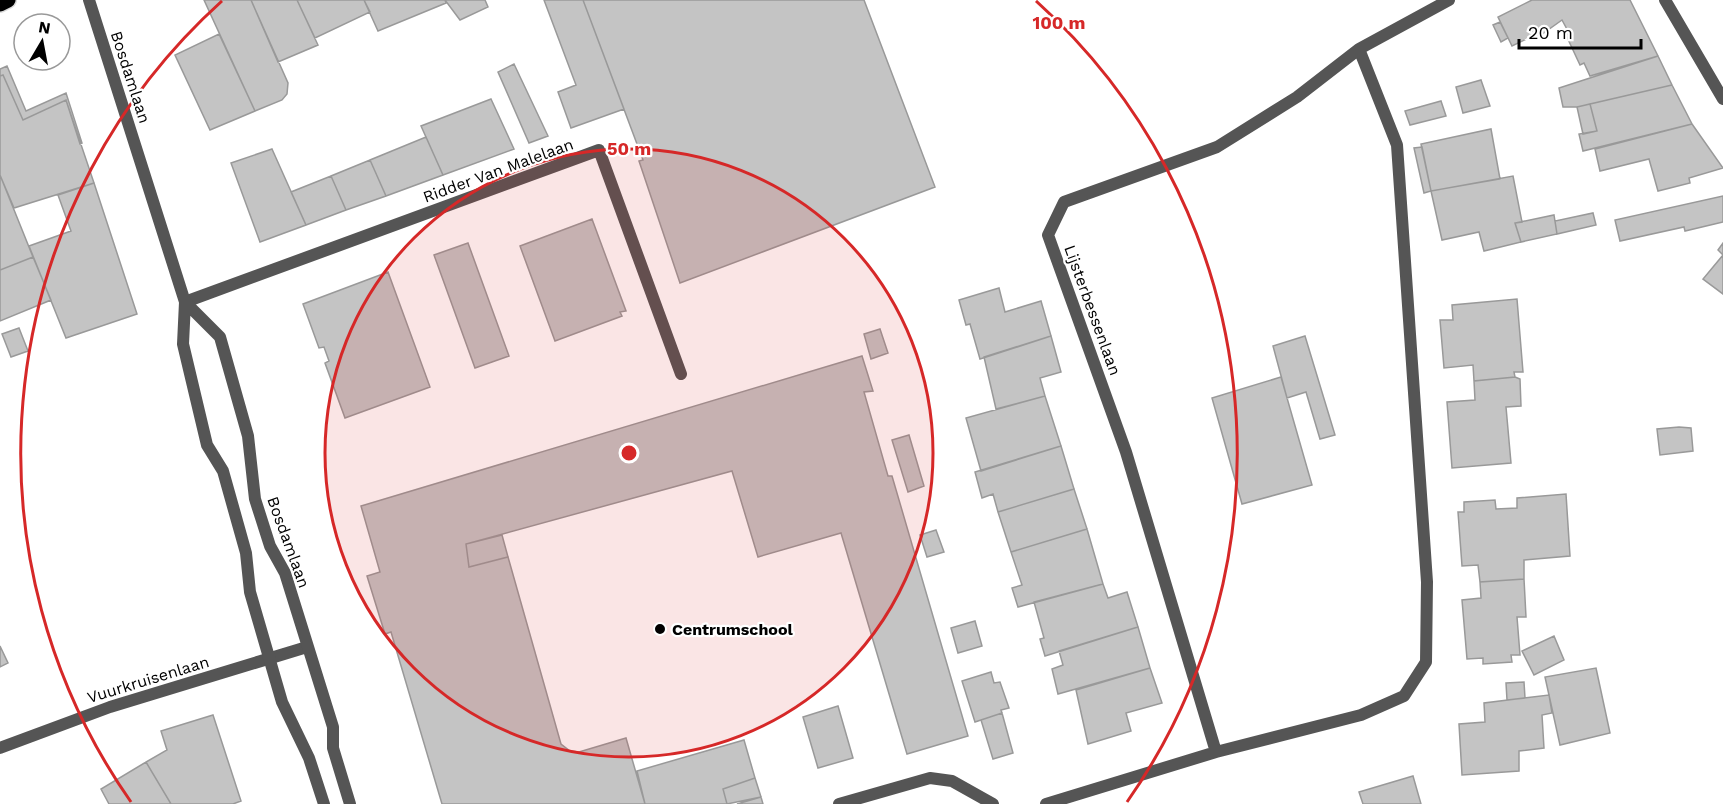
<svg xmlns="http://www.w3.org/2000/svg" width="1723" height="804" font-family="'Work Sans',sans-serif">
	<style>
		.building { fill: #c4c4c4; stroke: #999; stroke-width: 1.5 }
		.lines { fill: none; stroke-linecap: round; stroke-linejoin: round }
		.primary-casing { stroke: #dbdbdb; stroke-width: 18 }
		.service { stroke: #555; stroke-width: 12 }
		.minor { stroke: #555; stroke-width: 12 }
		.tertiary { stroke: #555; stroke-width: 12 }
		.primary { stroke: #000; stroke-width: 15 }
		.ring { fill: none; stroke: #d62828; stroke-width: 3 }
		.poi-dot { fill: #000; stroke: #fff; stroke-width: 2 }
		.labels { text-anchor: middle; stroke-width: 4.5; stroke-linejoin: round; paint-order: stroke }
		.street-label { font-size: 16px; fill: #000; stroke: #fff }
		.poi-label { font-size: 16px; font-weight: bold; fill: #000; stroke: #fff; text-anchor: start }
		.centre { fill: #d62828; stroke: #fff; stroke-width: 3 }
		.ring-label { font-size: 18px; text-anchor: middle; font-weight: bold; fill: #d62828; stroke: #fff; stroke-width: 4.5; stroke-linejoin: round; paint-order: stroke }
	</style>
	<rect width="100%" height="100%" fill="#fff"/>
	<path class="building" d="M204 0H251L288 83 287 94 282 100 255 111Z
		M251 0H297L318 45 278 62Z
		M297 0H364L370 12 315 38Z
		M364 0H445L446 3 378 31Z
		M445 0H485L488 7 460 20Z
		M544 0H583L624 109 571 128 558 92 576 85Z
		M583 0H864L935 187 680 283 639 161 643 160Z
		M1532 0H1630L1658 56 1590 76 1584 63 1580 65 1566 35 1569 33 1562 20 1538 37 1537 34 1512 46 1498 17Z
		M1500 22 1508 38 1501 42 1493 25Z
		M219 34 255 111 210 130 175 55Z
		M1658 56 1672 85 1577 107H1563L1559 88Z
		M514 64 548 136 529 143 498 72Z
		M7 66 26 111 66 93 82 143 80 144 66 100 23 120 3 75 0 76V69Z
		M3 75 23 120 66 100 94 183 14 208 0 175V76Z
		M1481 80 1490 106 1463 113 1456 87Z
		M1672 85 1692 124 1583 151 1579 134 1597 131 1590 104Z
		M491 99 514 149 443 175 421 126Z
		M1441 101 1446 116 1410 125 1405 111Z
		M1590 104 1597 131 1583 134 1577 107Z
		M1692 124 1723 168 1689 178 1690 183 1658 191 1649 159 1600 171 1595 149Z
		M1491 129 1500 179 1431 191 1421 144Z
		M426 137 443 175 386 196 370 160Z
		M1422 147 1431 191 1424 193 1414 148Z
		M272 149 306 225 260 242 231 163Z
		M370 160 386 196 346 210 331 176Z
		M0 175 33 257 0 270Z
		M331 176 346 210 306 225 291 192Z
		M1513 176 1522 222 1515 223 1521 242 1484 251 1479 232 1442 240 1431 191Z
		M94 183 137 314 66 338 29 246 71 231 58 195Z
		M1723 196V222L1685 231 1684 227 1620 241 1615 220Z
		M1593 213 1596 225 1557 234 1555 221Z
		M1554 215 1557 234 1521 242 1515 223Z
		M592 219 626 311 620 312 622 316 555 341 520 246Z
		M468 243 509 356 475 368 434 255Z
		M1723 243V294L1703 279 1723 255 1718 250Z
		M33 257 51 300 0 321V270Z
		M388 272 430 387 345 418 325 363 329 361 324 347 319 348 303 304Z
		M999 288 1005 312 1041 301 1051 336 980 359 970 324 966 325 959 300Z
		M1517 299 1523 372H1514L1515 377 1474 381 1473 365 1444 368 1440 320H1453L1452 305Z
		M19 328 28 351 11 357 2 334Z
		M880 329 888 353 871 359 864 334Z
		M1051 336 1061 372 1040 378 1045 396 996 409 984 357Z
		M1305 336 1335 435 1320 439 1306 392 1287 398 1273 346Z
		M862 356 873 391 864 392 888 476H892L968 736 907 754 841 533 758 557 732 471 466 544 469 567 508 557 561 744 570 751 579 752 626 738 645 804H442L391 632 385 634 367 576 380 572 361 506Z
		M1281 377 1312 485 1242 504 1212 398Z
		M1515 377 1520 379 1521 406 1506 407 1511 463 1452 468 1447 402 1475 400 1474 381Z
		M1045 396 1061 446 981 471 966 418Z
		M1679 427 1691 428 1693 451 1660 455 1657 429Z
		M909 435 924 486 908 492 892 440Z
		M1061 446 1074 489 998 512 993 494 982 498 975 472Z
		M1074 489 1087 529 1011 552 998 512Z
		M1566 494 1570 556 1524 560V579L1480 582 1478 565 1462 566 1458 512H1464V502L1495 500 1496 509 1517 508V498Z
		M1087 529 1103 584 1018 607 1012 588 1022 585 1011 552Z
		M936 530 944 552 927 557 920 535Z
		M502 535 508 557 469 567 466 544Z
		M1524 579 1526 617H1517L1520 655H1511L1512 662 1483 664V658L1467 659 1462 600 1481 598 1480 582Z
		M1103 584 1108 598 1127 592 1138 627 1045 656 1040 639 1044 638 1034 602Z
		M975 621 982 646 958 653 951 628Z
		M1138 627 1150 668 1058 694 1052 669 1063 665 1059 651Z
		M1554 636 1564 660 1534 675 1522 651Z
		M0 646 8 663 0 667Z
		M1150 668 1162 703 1126 713 1131 731 1088 744 1076 690Z
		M1596 668 1610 733 1560 745 1545 677Z
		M991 672 994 683 1000 682 1009 708 1001 710 1002 713 975 722 962 681Z
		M1524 682 1525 698 1507 700 1506 683Z
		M1549 695 1552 713 1542 715 1544 748 1519 751V771L1462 775 1459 724 1485 722 1484 703Z
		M838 706 853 758 818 768 803 717Z
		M1002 713 1013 753 993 759 981 720Z
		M213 715 241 801 233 804H171L146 762 167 750 161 731Z
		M744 740 755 778 723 789 727 804H645L637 771Z
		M146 762 171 804H109L101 789Z
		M1413 776 1421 804H1363L1359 792Z
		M755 778 761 797 727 804 723 789Z
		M761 797 763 804H737Z"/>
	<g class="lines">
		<g class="primary-casing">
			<path id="primary" d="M0 4 8 0"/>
		</g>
		<path class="service" d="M839 804 930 778 952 781 993 804"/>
		<path class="minor" d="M1665 0 1723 99
			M185 302 599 150 681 374
			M0 748 110 707 307 647
			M1216 752 1126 452 1048 235 1064 202 1217 147 1297 97 1359 49 1449 0
			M1046 804 1216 752 1361 715 1404 696 1426 662 1427 582 1397 145 1359 49"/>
		<path class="tertiary" d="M89 0 185 302 183 344 207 445 223 471 246 553 250 592 282 702 309 758 324 804
			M185 302 220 337 248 436 255 499 270 546 285 573 333 727V748L350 804"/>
		<use href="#primary" class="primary"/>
	</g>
	<circle cx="629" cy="453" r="304" fill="#d62828" fill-opacity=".12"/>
	<g class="ring">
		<circle cx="629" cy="453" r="304"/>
		<path d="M131 802A608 608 0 0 1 222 1M1036 1A608 608 0 0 1 1127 802"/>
	</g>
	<circle class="poi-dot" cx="660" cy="629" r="6"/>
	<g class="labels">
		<g class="street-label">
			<text transform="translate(131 77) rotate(72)" y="6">Bosdamlaan</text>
			<text transform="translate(498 170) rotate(-20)" y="6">Ridder Van Malelaan</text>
			<text transform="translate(1093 310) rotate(70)" y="6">Lijsterbessenlaan</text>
			<text transform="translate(289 542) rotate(70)" y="6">Bosdamlaan</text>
			<text transform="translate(148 679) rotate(-17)" y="6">Vuurkruisenlaan</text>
		</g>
		<g class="poi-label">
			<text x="672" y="635">Centrumschool</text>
		</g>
	</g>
	<circle cx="629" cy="453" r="9" class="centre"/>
	<g class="ring-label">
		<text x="1059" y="29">100 m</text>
		<text x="629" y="155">50 m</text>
	</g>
	<g transform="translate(42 42) rotate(10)"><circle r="28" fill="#ffffff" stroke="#999999" stroke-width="1.5"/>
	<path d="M0-4.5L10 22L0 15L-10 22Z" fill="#000000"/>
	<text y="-9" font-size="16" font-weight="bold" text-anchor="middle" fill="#000000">N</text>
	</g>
	<path d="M1519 39v9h122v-9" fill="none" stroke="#000000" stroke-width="3"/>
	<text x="1528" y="39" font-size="18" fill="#000000" stroke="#ffffff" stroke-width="4.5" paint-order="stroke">20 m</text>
</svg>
